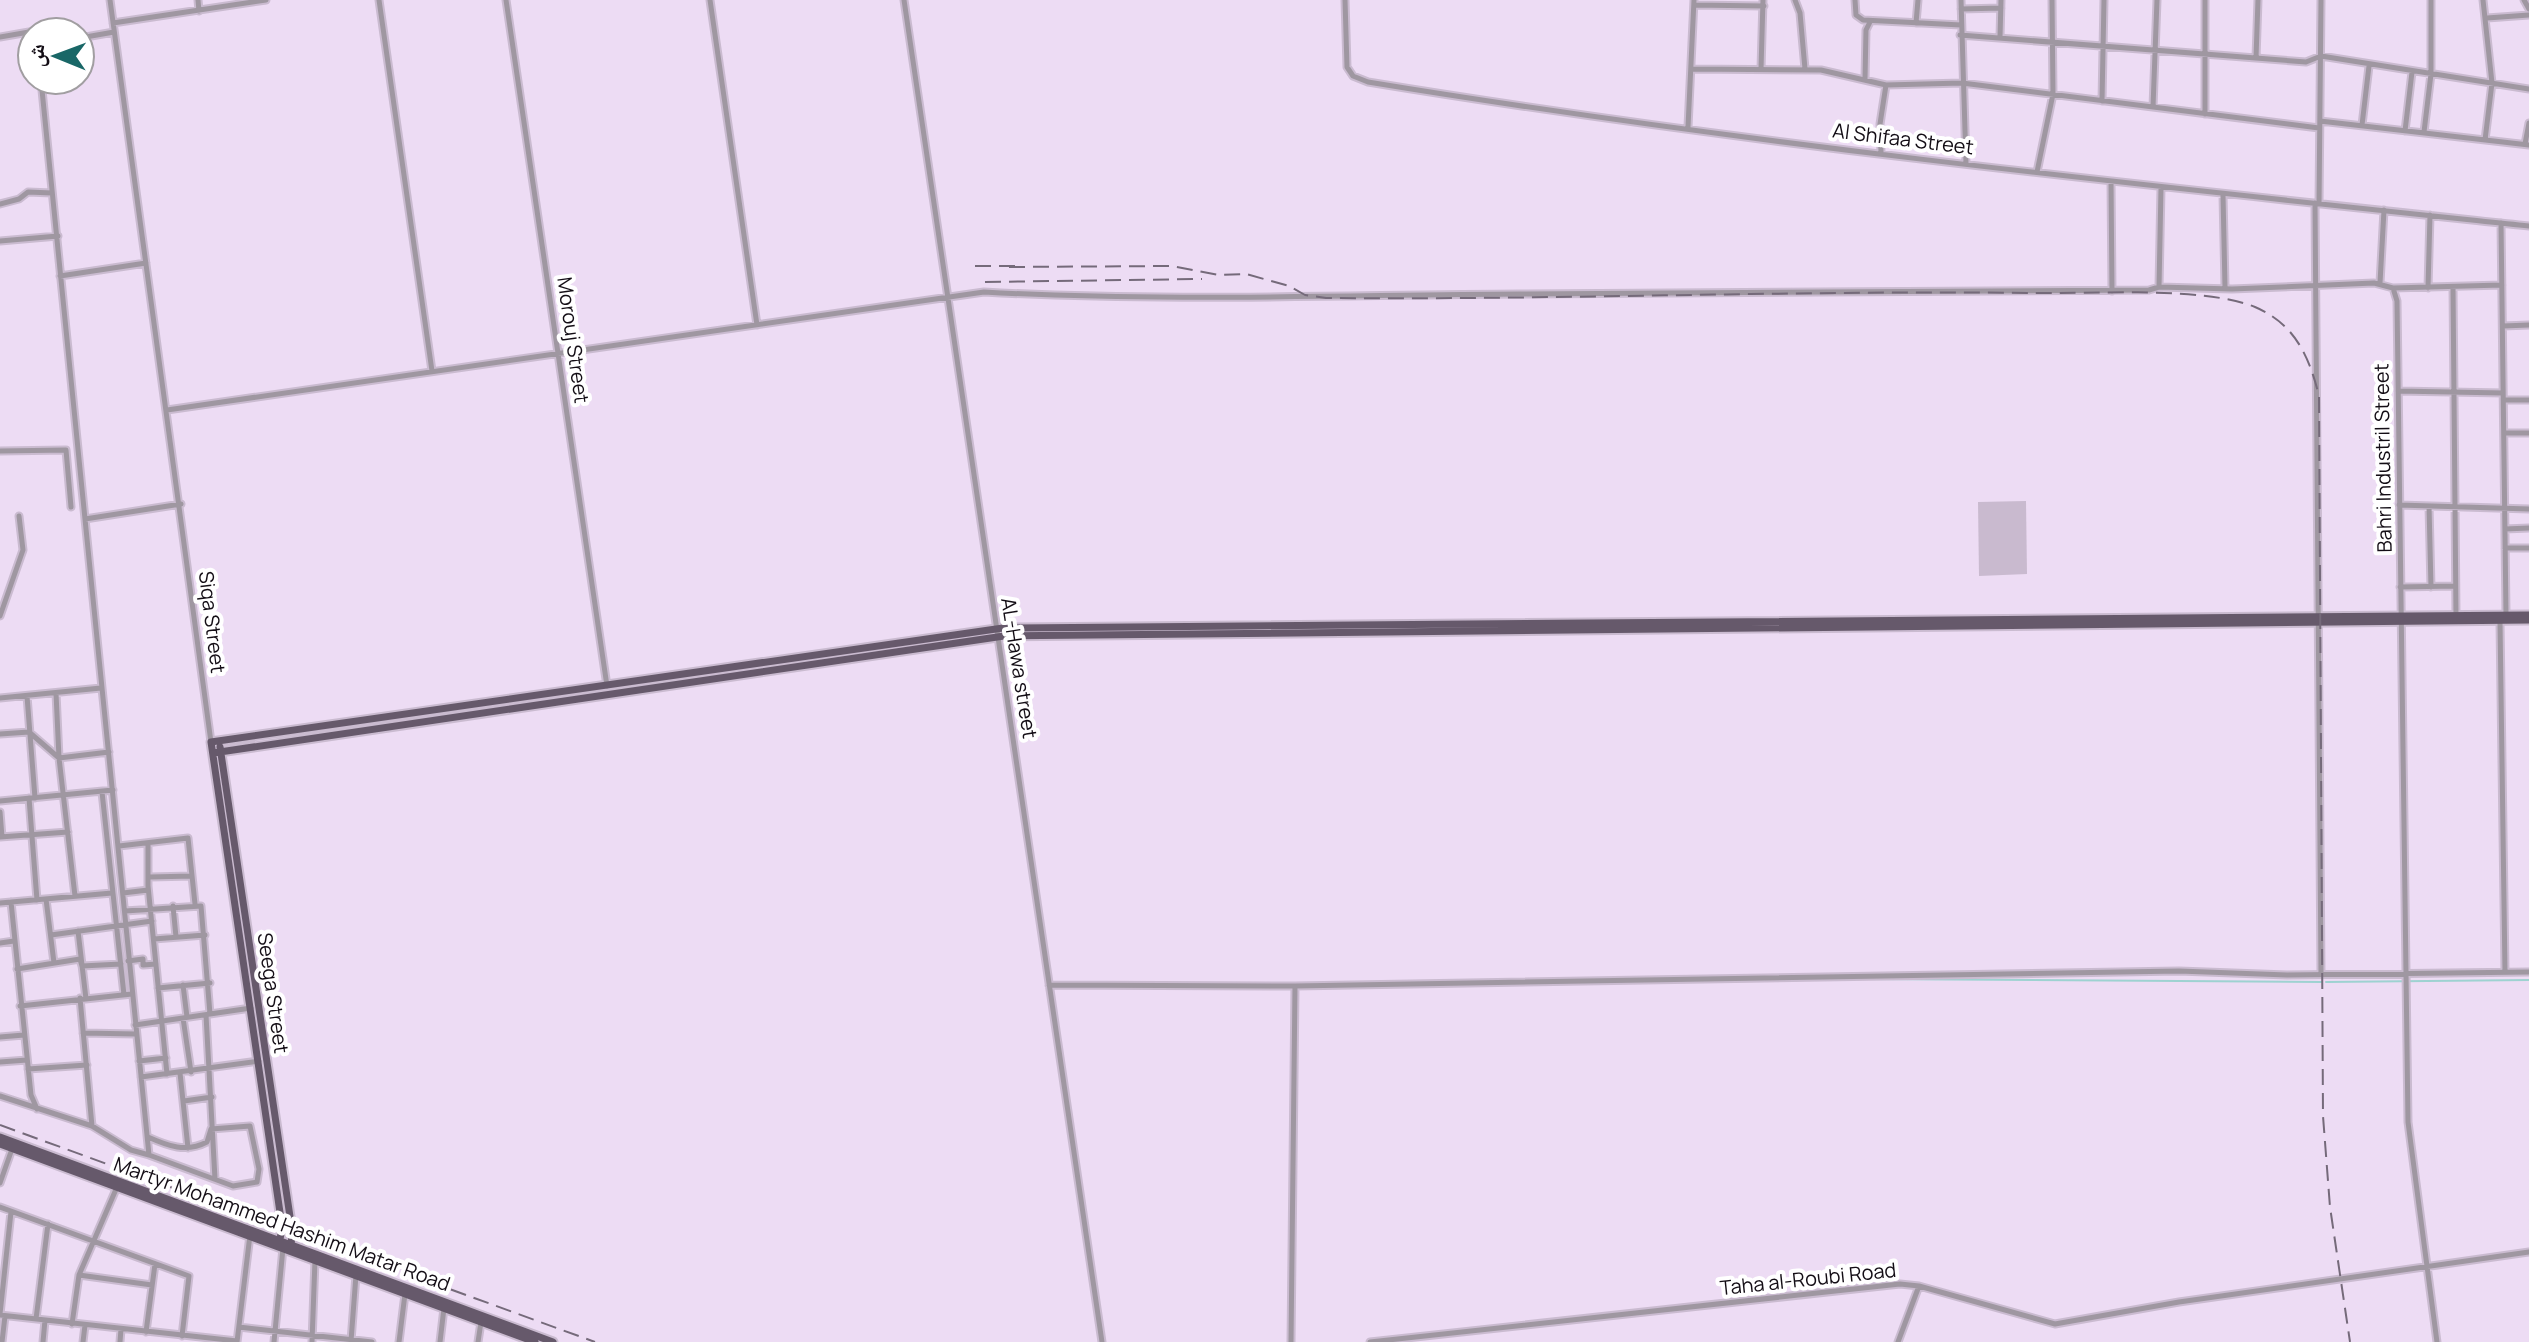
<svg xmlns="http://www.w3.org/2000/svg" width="2529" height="1342" font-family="Manrope,'Noto Naskh Arabic',sans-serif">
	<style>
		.green { fill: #c9bacf }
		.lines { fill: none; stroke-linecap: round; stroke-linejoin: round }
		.stream { stroke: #9ed2d1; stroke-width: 2 }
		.minor-casing { stroke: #cabbd0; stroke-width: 9 }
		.major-casing { stroke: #cabbd0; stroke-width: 11 }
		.minor { stroke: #9f97a1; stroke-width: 5 }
		.major { stroke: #66596b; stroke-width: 7 }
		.rail { stroke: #756a7a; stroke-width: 2; stroke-dasharray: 16 8; stroke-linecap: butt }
		.labels { text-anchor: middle; stroke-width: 8; stroke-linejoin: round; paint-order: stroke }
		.street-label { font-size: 20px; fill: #130d15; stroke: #fff }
	</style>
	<rect width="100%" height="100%" fill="#eddcf4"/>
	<path class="green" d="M2026 501 2027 574 1979 576 1978 502Z"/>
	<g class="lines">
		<path class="stream" d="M1867 979 2322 982
			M2326 982 2529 980"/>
		<g class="minor-casing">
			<path id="minor" d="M110 0 211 742
				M198 0 199 11
				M379 0 432 371
				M506 0 607 686
				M710 0 757 325
				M904 0 1102 1342
				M1345 0 1347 67 1353 76 1368 82C1752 145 2141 185 2529 226
				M1795 0 1800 13 1805 69
				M1855 0 1856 15 1863 20 1961 25
				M1961 0 1966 163
				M2205 0V114
				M2483 0 2492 83 2485 140
				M2524 0 2529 9
				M1694 5 1764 6
				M1961 9 2001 8
				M2487 18 2529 15
				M113 23 266 0
				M1916 23 1918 0
				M1960 35 2306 62 2321 56 2529 89
				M0 37 29 32
				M2000 37 2001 0
				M80 38 114 32
				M2256 58 2258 0
				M1691 69 1821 70 1886 85 1880 124 1881 152
				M1761 69 1763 0
				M1865 79 1866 30 1870 22
				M41 80 85 519
				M1886 85 1962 83 2319 128
				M2102 101 2104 0
				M2153 107 2157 0
				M2320 121 2529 145
				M2362 125 2369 66
				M1688 127 1694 0
				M2405 131 2412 72
				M2424 132 2431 74V0
				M2525 144 2529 123
				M2037 172 2053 94 2052 0
				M2111 181 2112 291
				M2223 195 2225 287
				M2315 203 2321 973
				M0 204 19 199 28 192 52 193
				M2319 204 2321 0
				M2501 223 2506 614
				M0 241 58 236
				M60 276 146 263
				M2380 283 2384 210
				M2159 287 2161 188
				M2453 287 2456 615
				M2393 288 2502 285
				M2428 288 2430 215
				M2503 326 2529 325
				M2398 391 2503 393
				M2504 400H2529
				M167 410 984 292C1162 302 1342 295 1521 294 1730 292 1939 291 2149 290L2159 287 2232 289 2374 283 2393 288 2397 301 2408 1122 2437 1342
				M2504 433H2529
				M0 451 66 450 71 507
				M2399 505 2529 509
				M2429 506 2431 587
				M2505 529 2529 528
				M2505 548H2529
				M2400 587 2455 586
				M0 616 23 550 19 516
				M2500 622 2505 972
				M56 693 59 758 75 896
				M27 696 35 798
				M0 698 101 688
				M0 734 29 732 59 758 109 752
				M102 792 124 995
				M29 798 37 900
				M0 801 113 790
				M0 812 2 837
				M0 837 68 832
				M148 843V886L167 1074
				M119 846 188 838 195 904
				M150 877 192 876
				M123 893 148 890
				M46 899 54 963
				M11 902 31 1095 37 1109
				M0 903 112 893
				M173 906 176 937
				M125 911 201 906 210 1014
				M78 931 86 999
				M51 935 152 921
				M154 939 205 935
				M0 943 14 941
				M128 961 143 959V965L156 964
				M17 969 80 959 82 966 121 964
				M183 985 187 1017
				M1049 985 1295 986 2179 971 2287 975 2529 972
				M158 988 210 983
				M80 998 92 1126
				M20 1006 132 994
				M206 1015 215 1179
				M183 1018 191 1072
				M135 1025 251 1008
				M83 1033 136 1034
				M0 1037 24 1035
				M139 1061 166 1058
				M0 1062 27 1060
				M28 1069 87 1065
				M180 1073 188 1148
				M141 1077 259 1061
				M0 1096 92 1126 131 1150 149 1155
				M184 1101 212 1097
				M148 1137C168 1146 186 1153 207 1142L211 1129 250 1126 259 1169 257 1182 233 1186 149 1155 85 519 181 504
				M0 1183 12 1149
				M0 1207 189 1276 182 1336
				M79 1275 152 1285
				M0 1314 11 1212
				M0 1315 237 1341
				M36 1319 48 1224
				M72 1324 79 1275 117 1187
				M239 1327 372 1342
				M146 1332 155 1264
				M351 1341 356 1275
				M2 1342 5 1316
				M43 1342 45 1320
				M83 1342 85 1325
				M120 1342 121 1329
				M237 1342 250 1235
				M274 1342 283 1248
				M312 1342 315 1260
				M399 1342 405 1294
				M440 1342 444 1308
				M478 1342 481 1322
				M1291 1342 1295 986
				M1370 1342 1900 1284 1919 1286 2055 1324 2179 1302 2529 1252
				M1898 1342 1919 1286"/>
		</g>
		<g class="major-casing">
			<path id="major" d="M220 747 292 1230 291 1249
				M213 753 1004 636 2529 620
				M0 1137 553 1342
				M0 1144 535 1342
				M279 1247 282 1226 211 742 1003 628 2529 615"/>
		</g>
		<use href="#minor" class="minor"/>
		<use href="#major" class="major"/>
		<path class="rail" d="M975 266H1019
			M1009 267 1171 266 1219 275 1246 274 1289 286 1305 295 1326 298C1562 300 1797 290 2033 293 2093 294 2203 286 2255 307 2295 324 2309 356 2319 396L2323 1116 2330 1207 2350 1342
			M985 282 1202 279
			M0 1125 595 1342"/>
	</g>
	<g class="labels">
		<g class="street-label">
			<text transform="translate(1903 139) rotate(7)" y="7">Al Shifaa Street</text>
			<text transform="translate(573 340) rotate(82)" y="7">Morouj Street</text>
			<text transform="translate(2383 458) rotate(-91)" y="7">Bahri Industril Street</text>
			<text transform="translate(212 622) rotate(83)" y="7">Siqa Street</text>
			<text transform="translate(1019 668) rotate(81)" y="7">AL-Hawa street</text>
			<text transform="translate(273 993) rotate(82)" y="7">Seega Street</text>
			<text transform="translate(282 1224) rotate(20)" y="7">Martyr Mohammed Hashim Matar Road</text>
			<text transform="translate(1808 1279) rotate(-6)" y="7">Taha al-Roubi Road</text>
		</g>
	</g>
	<g transform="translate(56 56) rotate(271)"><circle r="38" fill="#ffffff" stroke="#a19ea1" stroke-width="2"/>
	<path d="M0-6L14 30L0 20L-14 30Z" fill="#196767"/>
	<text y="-12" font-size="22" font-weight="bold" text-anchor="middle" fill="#130d15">ش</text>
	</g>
</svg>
